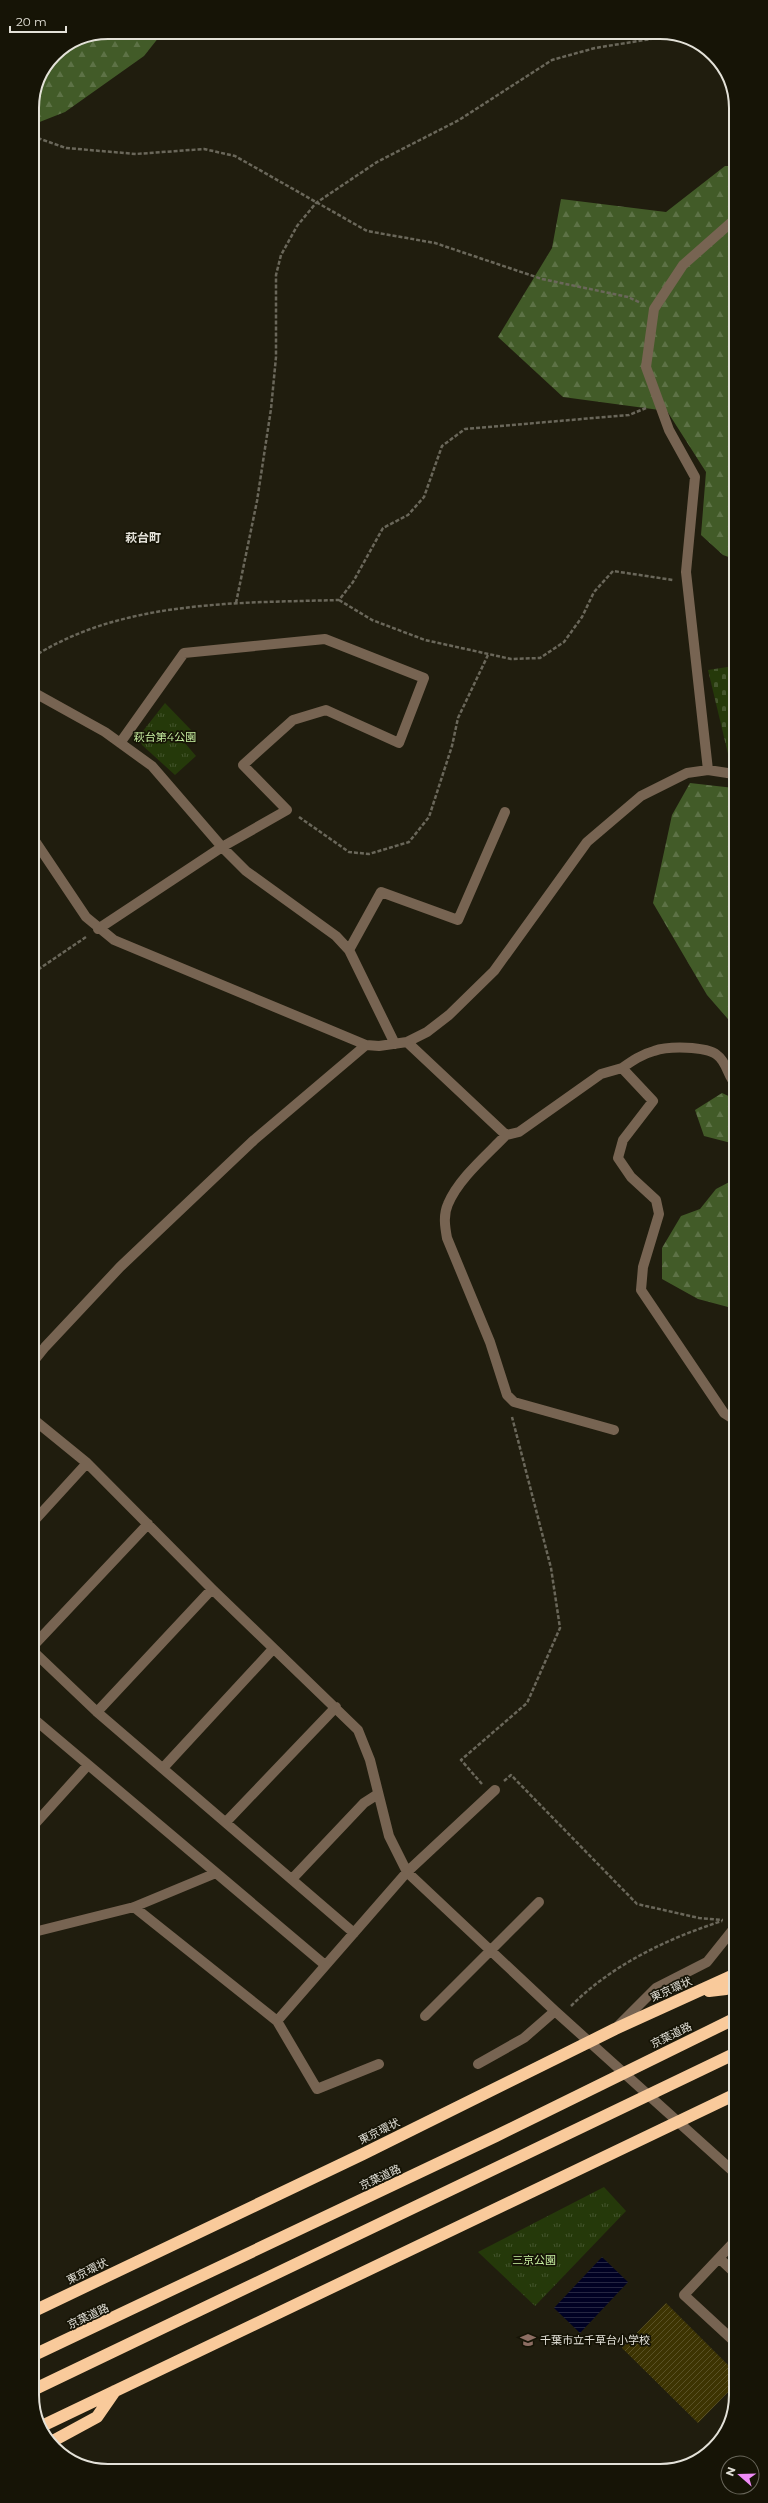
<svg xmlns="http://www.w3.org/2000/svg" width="768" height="2503" font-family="Montserrat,'Noto Sans JP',sans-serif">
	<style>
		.forest { fill: url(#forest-firs) }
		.cemetery { fill: url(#cemetery-stones) }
		.park { fill: url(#park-tufts) }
		.water { fill: url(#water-rules) }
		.building { fill: url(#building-hatch) }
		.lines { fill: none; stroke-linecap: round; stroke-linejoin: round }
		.path { stroke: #6a675a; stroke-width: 2.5; stroke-dasharray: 4 2; stroke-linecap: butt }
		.minor { stroke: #776452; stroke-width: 10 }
		.highway { stroke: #f9ca9b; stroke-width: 12 }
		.labels { text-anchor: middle; stroke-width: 3.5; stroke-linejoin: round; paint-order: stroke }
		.park-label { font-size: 11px; fill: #c9f1a2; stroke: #161406 }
		.street-label { font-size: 11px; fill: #e3e1d8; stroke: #161406 }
		.poi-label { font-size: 11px; fill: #e3e1d8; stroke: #161406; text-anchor: start }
		.neighbourhood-label { font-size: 12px; font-weight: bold; fill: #e3e1d8; stroke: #161406 }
		.rim { fill: none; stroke: #e3e1d8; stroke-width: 2 }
	</style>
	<defs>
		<pattern id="forest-firs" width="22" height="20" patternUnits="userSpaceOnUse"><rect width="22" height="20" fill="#425b28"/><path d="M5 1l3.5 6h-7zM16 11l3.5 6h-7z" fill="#5d7246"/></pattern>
		<pattern id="cemetery-stones" width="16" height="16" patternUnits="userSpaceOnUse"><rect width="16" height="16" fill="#25390a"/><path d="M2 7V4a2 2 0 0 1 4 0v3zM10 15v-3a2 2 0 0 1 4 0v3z" fill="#44552d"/></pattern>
		<pattern id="park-tufts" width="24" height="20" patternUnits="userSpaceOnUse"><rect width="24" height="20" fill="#25390a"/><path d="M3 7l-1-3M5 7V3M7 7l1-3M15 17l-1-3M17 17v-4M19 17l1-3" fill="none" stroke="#44552d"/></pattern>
		<pattern id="water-rules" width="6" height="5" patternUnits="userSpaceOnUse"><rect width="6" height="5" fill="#000123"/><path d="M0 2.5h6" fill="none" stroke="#252642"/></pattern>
		<pattern id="building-hatch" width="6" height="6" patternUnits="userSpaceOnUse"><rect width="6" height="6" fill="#3d3402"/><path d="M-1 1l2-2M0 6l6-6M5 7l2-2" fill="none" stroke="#595126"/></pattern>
	</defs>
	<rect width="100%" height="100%" fill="#201d0e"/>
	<path class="forest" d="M108 32H163L144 56 65 112 32 125C32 86 42 57 78 38 86 34 99 34 108 32Z
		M725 166H734V559L723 555 701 535 706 472 667 411 563 397 498 337 552 248 561 199 666 212Z
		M690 783 734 788V1026L707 995 653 903 672 815Z
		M722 1093 735 1099V1144L704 1136 695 1110Z
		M735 1179V1299L728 1307 698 1299 662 1279V1248L681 1216 700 1209 716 1189Z"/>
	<path class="cemetery" d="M734 666V757L729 758 708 670Z"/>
	<path class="park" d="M165 703 193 732 184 742 196 756 175 775 142 745 139 736Z
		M604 2187 626 2211 535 2306 478 2252Z"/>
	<path class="water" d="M602 2257 628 2282 580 2333 554 2308Z"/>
	<path class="building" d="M666 2303 736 2373V2384L698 2423 622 2348Z"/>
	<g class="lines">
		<path class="path" d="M32 136 66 148 136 154 204 149 235 156 367 231 435 243 542 279 628 297 641 303
			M339 600 372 620 425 640 511 659 540 658 564 642 582 617 594 592 613 571 673 580
			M236 603 257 501 271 409 276 357V275L281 255 297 226 316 203 377 162 459 120 552 60 595 48 651 39 665 32
			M33 657C122 600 237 603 339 600L353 582 383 528 408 515 424 497 442 446 465 429 629 415 646 408
			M299 817 349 852 369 854 409 842 429 817 452 746 458 718 488 655
			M33 973 86 937
			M504 1781 511 1775 637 1904 699 1918 723 1920
			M482 1784 461 1760 527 1703 560 1628 551 1568 512 1417
			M571 2006C612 1965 666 1939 722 1921"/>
		<path class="minor" d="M33 692 105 732 152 766 222 847 246 871 336 936 349 950 395 1044
			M708 770 686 572 695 477 669 430 646 367 654 309 683 265 734 220
			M33 838 86 917 114 940 366 1045 379 1046 407 1042 427 1032 449 1015 494 971 587 842 641 796 687 773 708 770 734 774
			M98 929 222 847 287 810 243 765 293 720 326 710 399 743 424 678 325 639 184 653 120 743
			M349 950 381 892 458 920 505 812
			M407 1042 506 1135 519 1132 601 1074 622 1068 653 1101 623 1140 618 1158 631 1177 656 1200 659 1214 643 1267 641 1290 724 1413 735 1420
			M622 1068C632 1061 642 1054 654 1051 668 1046 706 1046 717 1055 727 1062 728 1077 735 1083
			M506 1135C487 1155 459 1178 448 1204 443 1215 445 1227 447 1238L490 1342 507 1395 514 1402 614 1430
			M33 1362 45 1347 120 1267 254 1140 366 1045
			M33 1419 87 1463 212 1589 358 1730 370 1760 389 1836 407 1872 555 2011 736 2174
			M34 1521 87 1463
			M34 1645 148 1524
			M34 1652 97 1712 354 1933
			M97 1712 212 1589
			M34 1719 325 1965
			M163 1768 273 1649
			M226 1822 336 1707
			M34 1825 88 1765
			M292 1879 364 1803 378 1794
			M134 1907 277 2021 317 2089 379 2064
			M34 1932 134 1907 216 1873
			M425 2016 539 1902
			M277 2021 407 1872 495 1790
			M618 2026 656 1988 707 1962 735 1927
			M478 2064 524 2038 555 2011
			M736 2240 684 2295 736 2343
			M719 2258 736 2274"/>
		<path class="highway" d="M709 1991 726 1989 736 1984
			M34 2311 363 2154 615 2029 736 1974
			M34 2355 496 2136 736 2018
			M35 2389 736 2053
			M42 2426 736 2094
			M51 2442 97 2417 115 2391"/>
	</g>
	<defs>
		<g id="school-bare" transform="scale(1.2)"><path d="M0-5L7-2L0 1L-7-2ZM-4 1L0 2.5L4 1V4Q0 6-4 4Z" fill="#8d6e63" stroke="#161406" stroke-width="2.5" paint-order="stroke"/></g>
	</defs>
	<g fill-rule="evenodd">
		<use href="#school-bare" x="528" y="2340"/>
	</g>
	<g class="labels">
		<g class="park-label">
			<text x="165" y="741">萩台第4公園</text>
			<text x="534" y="2264">三京公園</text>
		</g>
		<g class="street-label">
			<text transform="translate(671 1989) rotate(-24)" y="4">東京環状</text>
			<text transform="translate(671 2035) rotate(-26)" y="4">京葉道路</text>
			<text transform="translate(379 2131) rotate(-26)" y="4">東京環状</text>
			<text transform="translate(380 2177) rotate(-25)" y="4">京葉道路</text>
			<text transform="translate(87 2271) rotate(-26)" y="4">東京環状</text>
			<text transform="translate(88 2316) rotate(-25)" y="4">京葉道路</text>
		</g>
		<g class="poi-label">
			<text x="540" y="2344">千葉市立千草台小学校</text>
		</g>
		<g class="neighbourhood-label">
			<text x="143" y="542">萩台町</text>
		</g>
	</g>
	<path d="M0 0H768V2503H0ZM108 39H660A69 69 0 0 1 729 108V2395A69 69 0 0 1 660 2464H108A69 69 0 0 1 39 2395V108A69 69 0 0 1 108 39Z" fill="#161406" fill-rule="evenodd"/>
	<path class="rim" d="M108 39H660A69 69 0 0 1 729 108V2395A69 69 0 0 1 660 2464H108A69 69 0 0 1 39 2395V108A69 69 0 0 1 108 39Z"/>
	<g transform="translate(740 2475) rotate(290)"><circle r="19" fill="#161406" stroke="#68665a"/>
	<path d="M0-3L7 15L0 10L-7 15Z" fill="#ef8bf6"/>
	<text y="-6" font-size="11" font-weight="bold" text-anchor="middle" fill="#e3e1d8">N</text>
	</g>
	<path d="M10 26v6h56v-6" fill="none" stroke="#e3e1d8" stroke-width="2"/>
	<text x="16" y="26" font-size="12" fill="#e3e1d8" stroke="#161406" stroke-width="3" paint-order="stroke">20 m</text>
</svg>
